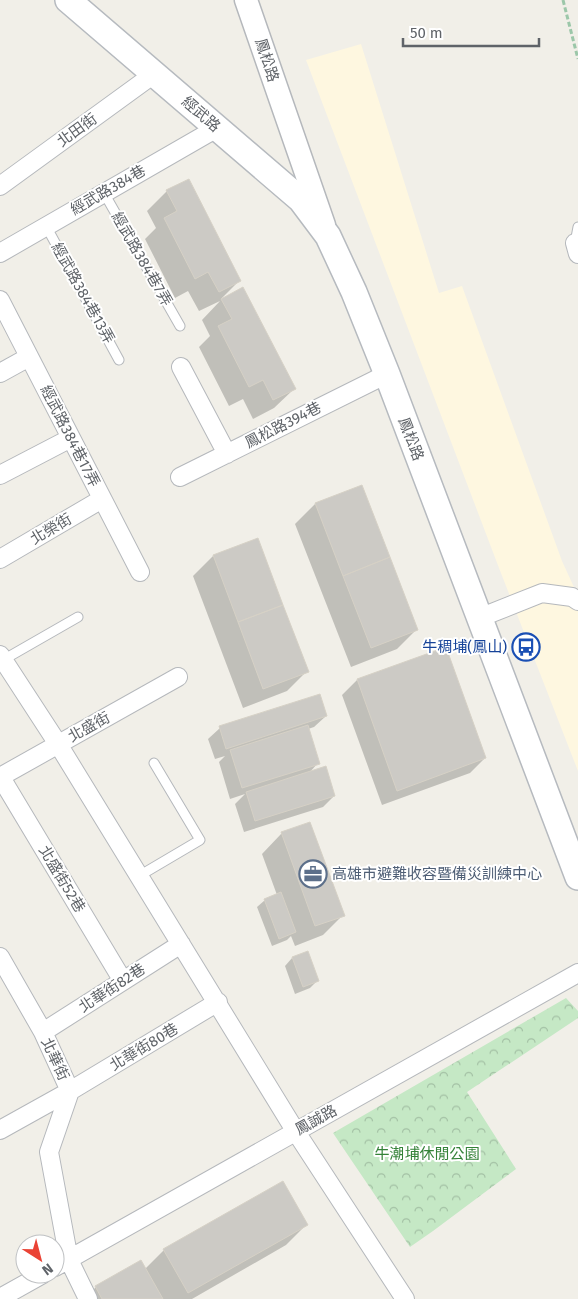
<svg xmlns="http://www.w3.org/2000/svg" width="578" height="1299" font-family="'Fira Sans','Noto Sans TC',sans-serif">
	<style>
		.commercial { fill: #fef7e0 }
		.forest { fill: url(#forest-crowns) }
		.shadow { fill: #0003 }
		.building { fill: #cccac5; stroke: #d6d1c6 }
		.lines { fill: none; stroke-linecap: round; stroke-linejoin: round }
		.service-casing { stroke: #b5b8bc; stroke-width: 11 }
		.minor-casing { stroke: #b5b8bc; stroke-width: 20 }
		.tertiary-casing { stroke: #b5b8bc; stroke-width: 25 }
		.secondary-casing { stroke: #b6babf; stroke-width: 28 }
		.path { stroke: #9cc7a9; stroke-width: 3; stroke-dasharray: 5 2.5; stroke-linecap: butt }
		.service { stroke: #fff; stroke-width: 9 }
		.minor { stroke: #fff; stroke-width: 18 }
		.tertiary { stroke: #fff; stroke-width: 22 }
		.secondary { stroke: #fff; stroke-width: 25 }
		.labels { text-anchor: middle; stroke-width: 4; stroke-linejoin: round; paint-order: stroke }
		.street-label { font-size: 15px; fill: #5f6368; stroke: #fff }
		.transit-label { font-size: 15px; fill: #164399; stroke: #fff; text-anchor: end }
		.service-label { font-size: 15px; fill: #4e5e75; stroke: #fff; text-anchor: start }
		.park-label { font-size: 15px; fill: #348238; stroke: #fff }
	</style>
	<defs>
		<pattern id="forest-crowns" width="20" height="18" patternUnits="userSpaceOnUse" patternTransform="scale(1.25)"><rect width="20" height="18" fill="#c5e8c5"/><path d="M2 6a3 3 0 1 1 6 0M12 15a3 3 0 1 1 6 0" fill="none" stroke="#a3c0a4"/></pattern>
	</defs>
	<rect width="100%" height="100%" fill="#f1efe8"/>
	<path class="commercial" d="M361 44 439 293 462 286 562 561 578 596V771L499 568 306 60Z"/>
	<path class="forest" d="M566 998 578 1011V1018L467 1092 516 1169 433 1231 410 1247 333 1133Z"/>
	<path class="shadow" d="M167 191 240 280 221 299 243 289 294 389 274 408 253 419 243 399 229 406 199 347 210 336 202 320 220 301 199 311 188 291 175 298 145 239 156 228 147 211Z
		M361 487 417 629 397 649 351 667 295 524 315 504Z
		M257 539 307 671 287 691 243 708 193 576 213 556Z
		M445 648 485 758 470 773 382 805 342 695 357 680Z
		M326 716 314 727 308 729 318 763 309 773 334 796 323 807 244 832 235 804 245 794 230 799 219 762 225 756 215 759 208 739 220 728Z
		M310 823 343 915 323 935 295 946 291 936 287 940 272 946 257 907 265 900 277 895 262 854 281 834Z
		M292 958 318 980 310 988 295 994 285 966Z
		M306 1225 286 1245 192 1299H84L96 1287 145 1269 164 1250Z"/>
	<path class="building" d="M189 179 241 281 219 292 208 272 195 279 164 218 177 211 166 190Z
		M243 287 296 389 273 400 263 380 249 387 218 326 232 319 221 299Z
		M362 485 390 557 343 576 315 503Z
		M258 538 283 605 238 622 213 555Z
		M390 557 418 630 371 648 343 576Z
		M283 605 309 672 263 689 238 622Z
		M446 647 486 758 397 791 357 679Z
		M320 694 327 716 226 749 219 726Z
		M308 725 320 764 242 788 230 750Z
		M326 766 335 796 255 821 246 792Z
		M310 822 345 916 315 926 281 832Z
		M281 892 296 932 279 939 264 899Z
		M308 951 319 981 303 987 292 957Z
		M283 1181 308 1225 188 1293 163 1249Z
		M141 1260 163 1299H102L95 1286Z"/>
	<g class="lines">
		<g class="service-casing">
			<path id="service" d="M104 193 180 326
				M46 226 119 360
				M575 243 578 227
				M3 660 78 617
				M139 876 200 840 154 763"/>
		</g>
		<g class="minor-casing">
			<path id="minor" d="M0 186 154 74
				M575 243 578 254
				M0 253 217 128
				M0 300 140 572
				M181 367 227 454
				M0 373 29 357
				M0 475 71 438
				M180 477 387 374
				M0 559 102 499
				M479 618 542 593 572 597 578 601
				M0 655 58 744 296 1132 405 1299
				M0 776 123 981
				M0 777 178 677
				M0 957 43 1032 70 1091 0 1130
				M43 1032 181 944
				M55 1267 578 973
				M0 1298 43 1274
				M88 1299 69 1260 49 1152 70 1091 218 1002"/>
		</g>
		<g class="tertiary-casing">
			<path id="tertiary" d="M246 0 324 225"/>
		</g>
		<g class="secondary-casing">
			<path id="secondary" d="M68 0 301 200 328 236 354 292 387 374 578 877"/>
		</g>
		<path class="path" d="M563 0 578 59"/>
		<use href="#service" class="service"/>
		<use href="#minor" class="minor"/>
		<use href="#tertiary" class="tertiary"/>
		<use href="#secondary" class="secondary"/>
	</g>
	<defs>
		<g id="bus-ring" transform="scale(1.4375)"><circle r="9.5" fill="#fff" stroke="#1a4fb4" stroke-width="1.5"/><path d="M-5-6H5V4H4V6H2V4H-2V6H-4V4H-5ZM-3.5-4V0h7V-4ZM-3.5 1.2v1.5H-2V1.2ZM2 1.2v1.5H3.5V1.2Z" fill="#1a4fb4"/></g>
		<g id="office-ring" transform="scale(1.4375)"><circle r="9.5" fill="#fff" stroke="#5c6f8a" stroke-width="1.5"/><path d="M-6-3h4V-5.5h4V-3h4V5H-6ZM-1-4.5V-3h2v-1.5ZM-6 0V1H6V0Z" fill="#5c6f8a"/></g>
	</defs>
	<g fill-rule="evenodd">
		<use href="#bus-ring" x="526" y="647"/>
		<use href="#office-ring" x="313" y="874"/>
	</g>
	<g class="labels">
		<g class="street-label">
			<text transform="translate(267 60) rotate(72)" y="5">鳳松路</text>
			<text transform="translate(201 114) rotate(41)" y="5">經武路</text>
			<text transform="translate(77 130) rotate(-36)" y="5">北田街</text>
			<text transform="translate(108 190) rotate(-30)" y="5">經武路384巷</text>
			<text transform="translate(142 259) rotate(60)" y="5">經武路384巷7弄</text>
			<text transform="translate(83 293) rotate(61)" y="5">經武路384巷13弄</text>
			<text transform="translate(283 425) rotate(-27)" y="5">鳳松路394巷</text>
			<text transform="translate(70 436) rotate(63)" y="5">經武路384巷17弄</text>
			<text transform="translate(411 439) rotate(69)" y="5">鳳松路</text>
			<text transform="translate(51 529) rotate(-31)" y="5">北榮街</text>
			<text transform="translate(89 727) rotate(-29)" y="5">北盛街</text>
			<text transform="translate(62 879) rotate(59)" y="5">北盛街52巷</text>
			<text transform="translate(112 988) rotate(-33)" y="5">北華街82巷</text>
			<text transform="translate(144 1047) rotate(-31)" y="5">北華街80巷</text>
			<text transform="translate(55 1059) rotate(65)" y="5">北華街</text>
			<text transform="translate(316 1120) rotate(-29)" y="5">鳳誠路</text>
		</g>
		<g class="transit-label">
			<text x="507" y="652">牛稠埔(鳳山)</text>
		</g>
		<g class="service-label">
			<text x="332" y="879">高雄市避難收容暨備災訓練中心</text>
		</g>
		<g class="park-label">
			<text x="427" y="1159">牛潮埔休閒公園</text>
		</g>
	</g>
	<g transform="translate(40 1259) rotate(144)"><circle r="24" fill="#ffffff" stroke="#bfc1c3"/>
	<path d="M0-4L9 19L0 12L-9 19Z" fill="#ea4335"/>
	<text y="-8" font-size="14" font-weight="bold" text-anchor="middle" fill="#5f6368">N</text>
	</g>
	<path d="M403 38v8h136v-8" fill="none" stroke="#5f6368" stroke-width="2.5"/>
	<text x="410" y="38" font-size="15" fill="#5f6368" stroke="#ffffff" stroke-width="4" paint-order="stroke">50 m</text>
</svg>
